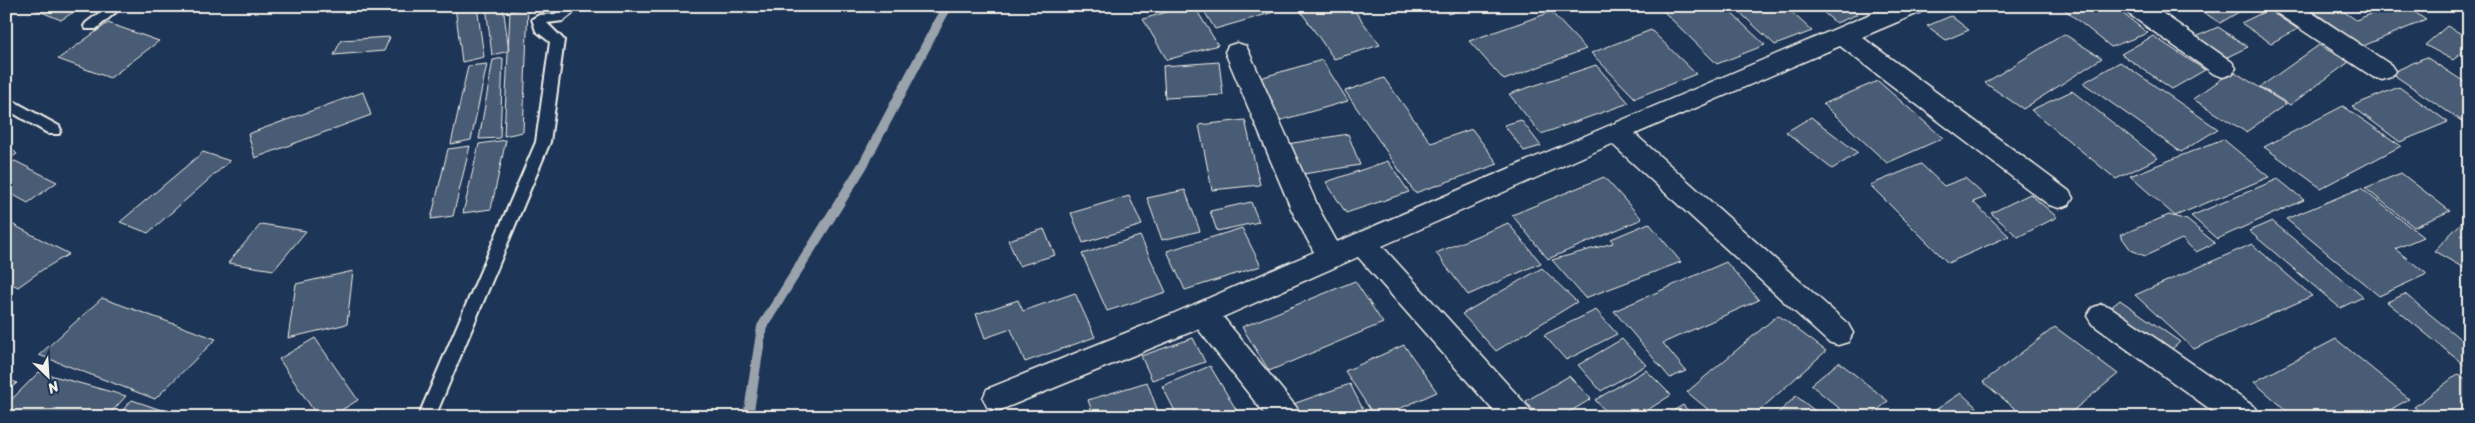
<svg xmlns="http://www.w3.org/2000/svg" width="2475" height="423" font-family="Sriracha,sans-serif">
	<style>
		.lines { fill: none; stroke-linecap: round; stroke-linejoin: round }
		.stream { stroke: #9aa2ab; stroke-width: 10 }
		.building { fill: #485b74; stroke: #f4f1e8 }
		.service-casing { stroke: #f4f1e8; stroke-width: 4 }
		.minor-casing { stroke: #f4f1e8; stroke-width: 3 }
		.service { fill: #1d3557; fill-rule: evenodd }
		.minor { fill: #1d3557; fill-rule: evenodd }
	</style>
	<rect width="100%" height="100%" fill="#1d3557"/>
	<filter id="ink" filterUnits="userSpaceOnUse"><feTurbulence type="fractalNoise" baseFrequency=".02" numOctaves="2"/><feDisplacementMap in="SourceGraphic" scale="10" xChannelSelector="R" yChannelSelector="G"/><feConvolveMatrix kernelMatrix="1 2 1 2 8 2 1 2 1" color-interpolation-filters="sRGB"/></filter>
	<g filter="url(#ink)">
		<g class="lines">
			<path class="stream" d="M748 417 762 327 863 165 947 6"/>
		</g>
		<path class="building" d="M38 6H83L61 20 34 9Z
			M455 6H477L484 57 462 62Z
			M486 6H503L509 51 492 55Z
			M1187 6H1194L1218 45 1167 60 1143 19Z
			M1201 6H1270L1274 12 1215 29Z
			M1297 6H1351L1380 45 1334 59Z
			M1442 6H1474L1448 14Z
			M1658 6H1724L1765 45 1717 64Z
			M1733 6H1785L1812 31 1775 45Z
			M1835 6H1848L1858 14 1836 23 1823 12Z
			M2060 6H2113L2148 33 2111 47Z
			M2194 6H2249L2220 23Z
			M2305 6H2336L2356 20 2390 6H2406L2426 20 2363 46Z
			M528 7 523 132 504 136 510 11Z
			M2268 10 2298 29 2271 43 2241 23Z
			M1551 12 1586 49 1504 80 1469 41Z
			M1951 16 1969 30 1946 40 1927 26Z
			M108 23 159 41 110 78 58 59Z
			M2447 26 2469 38V47L2453 60 2425 45Z
			M2218 27 2248 47 2221 60 2191 39Z
			M1651 30 1696 74 1635 98 1591 53Z
			M2064 34 2102 58 2023 109 1985 83Z
			M2153 36 2205 70 2172 89 2121 54Z
			M390 37 384 51 334 55 341 40Z
			M2319 45 2349 62 2290 105 2260 87Z
			M2426 57 2469 85V123L2466 124 2391 73Z
			M503 58 500 138 479 139 493 60Z
			M1322 60 1348 101 1278 121 1253 80Z
			M1219 62 1223 95 1165 98 1163 66Z
			M2120 62 2218 129 2181 152 2083 83Z
			M487 64 471 140 451 144 468 66Z
			M1596 65 1629 103 1541 134 1509 94Z
			M2233 71 2286 104 2246 132 2193 99Z
			M1384 78 1431 143 1472 129 1498 164 1415 193 1345 91Z
			M1878 81 1943 138 1887 163 1823 104Z
			M2399 87 2448 122 2400 142 2352 106Z
			M2072 91 2158 158 2116 179 2031 110Z
			M363 92 371 115 255 158 248 134Z
			M2343 106 2401 146 2321 188 2264 147Z
			M1811 117 1858 153 1832 169 1786 132Z
			M1245 120 1260 185 1212 190 1199 125Z
			M1521 120 1541 146 1524 151 1504 125Z
			M1348 134 1360 165 1297 175 1287 144Z
			M2223 139 2269 177 2175 216 2130 176Z
			M506 140 491 209 463 213 479 144Z
			M6 143 17 154 6 160Z
			M470 146 453 216 431 219 448 149Z
			M203 152 230 161 148 233 120 222Z
			M15 161 57 182 28 203 6 191V165Z
			M1388 161 1409 192 1346 213 1326 182Z
			M1921 164 1944 186 1965 178 1986 197 1973 202 2009 236 1948 263 1870 185Z
			M2401 173 2450 211 2414 227 2365 188Z
			M1604 177 1642 219 1548 259 1512 215Z
			M2278 179 2304 200 2217 239 2191 216Z
			M2361 188 2423 237 2395 249 2427 274 2379 296 2286 219Z
			M1185 190 1200 231 1162 240 1147 198Z
			M2030 194 2057 217 2018 237 1991 213Z
			M1129 196 1142 225 1083 243 1071 213Z
			M1251 202 1259 222 1217 231 1210 211Z
			M2169 215 2187 220 2215 243 2196 252 2182 239 2145 256 2131 250 2120 235Z
			M2465 219 2469 221V271L2434 251Z
			M6 221 69 254 42 270 18 287 6 281Z
			M2272 221 2363 297 2340 308 2249 231Z
			M1508 223 1541 263 1468 295 1436 253Z
			M1649 223 1681 262 1585 298 1552 260 1613 243 1611 239Z
			M261 224 306 231 274 270 228 263Z
			M1242 228 1261 266 1185 290 1167 251Z
			M1044 229 1055 255 1019 266 1008 240Z
			M1140 236 1166 292 1107 311 1082 254Z
			M2252 244 2312 296 2194 349 2135 295Z
			M1726 262 1759 300 1663 343 1686 371 1670 378 1614 311Z
			M1542 268 1577 302 1496 351 1462 314Z
			M353 271 347 324 288 338 296 284Z
			M1355 281 1383 323 1269 371 1242 327Z
			M1075 293 1095 337 1025 362 1011 329 985 338 976 314 1018 300 1023 311Z
			M2405 294 2469 346V369L2387 302Z
			M102 298 216 339 155 399 39 355Z
			M2120 300 2180 342 2165 355 2105 312Z
			M1596 310 1617 334 1566 360 1544 335Z
			M1778 315 1826 351 1752 417H1717L1687 392Z
			M2055 327 2118 374 2065 417H2025L1983 382Z
			M315 338 358 400 330 417H318L279 359Z
			M1193 338 1205 362 1152 380 1141 356Z
			M1622 339 1646 365 1601 391 1578 365Z
			M2336 339 2409 399 2378 417H2294L2254 382Z
			M1404 345 1437 392 1381 417H1375L1345 371Z
			M1839 362 1888 401 1870 417H1850L1811 385Z
			M1210 366 1240 416 1178 417 1162 386Z
			M1646 370 1671 395 1637 417H1611L1595 400Z
			M39 372 126 396 107 417H6V405Z
			M2458 374 2469 381V417H2427L2414 407Z
			M1569 376 1591 399 1561 417H1539L1526 401Z
			M6 378 17 383 6 392Z
			M1147 382 1160 417H1094L1088 400Z
			M1350 384 1367 417H1296L1290 405Z
			M1961 393 1987 417H1925Z
			M1796 396 1823 417H1774Z
			M132 400 182 417H116Z
			M1683 405 1694 417H1663Z"/>
		<g class="lines">
			<g class="service-casing">
				<path id="service" d="M108 6H123L96 29H86L84 26 86 23Z
					M566 6H582L563 21 547 23 564 40 550 142 435 417H418L536 142 550 42 536 31 532 19 539 15 555 14Z
					M6 97 59 126 61 130 59 134H49L6 109Z"/>
			</g>
			<g class="minor-casing">
				<path id="minor" d="M1889 6H1924L1921 12 1862 37 2069 191 2073 198 2069 205 2059 208 2049 205 1840 46 1635 134 1848 324 1853 333 1848 342 1838 345 1828 342 1612 144 1382 246 1529 408 1533 417H1499L1358 257 1223 317 1297 408 1301 417H1267L1198 329 998 411 987 407 983 398 987 389 1170 315 1314 252 1292 211 1225 52 1228 46 1237 43 1246 46 1249 52 1320 211 1337 242Z
					M2123 6H2152L2232 62 2236 68 2232 74 2223 77 2214 74 2126 12Z
					M2272 6H2302L2391 65 2395 71 2391 77 2382 80 2373 77 2275 12Z
					M2102 304 2112 308 2256 408 2260 417H2221L2092 324 2087 316 2092 308Z"/>
			</g>
			<use href="#service" class="service"/>
			<use href="#minor" class="minor"/>
		</g>
	</g>
	<rect width="2475" height="423" fill="none" stroke="#1d3557" stroke-width="25"/>
	<rect x="12" y="12" width="2450" height="398" fill="none" stroke="#f4f1e8" stroke-width="2" filter="url(#ink)"/>
	<g transform="translate(48 376) rotate(155)" stroke="#1d3557" stroke-width="4" paint-order="stroke">
	<path d="M0-4L9 19L0 12L-9 19Z" fill="#f4f1e8"/>
	<text y="-8" font-size="14" font-weight="bold" text-anchor="middle" fill="#f4f1e8">N</text>
	</g>
</svg>
